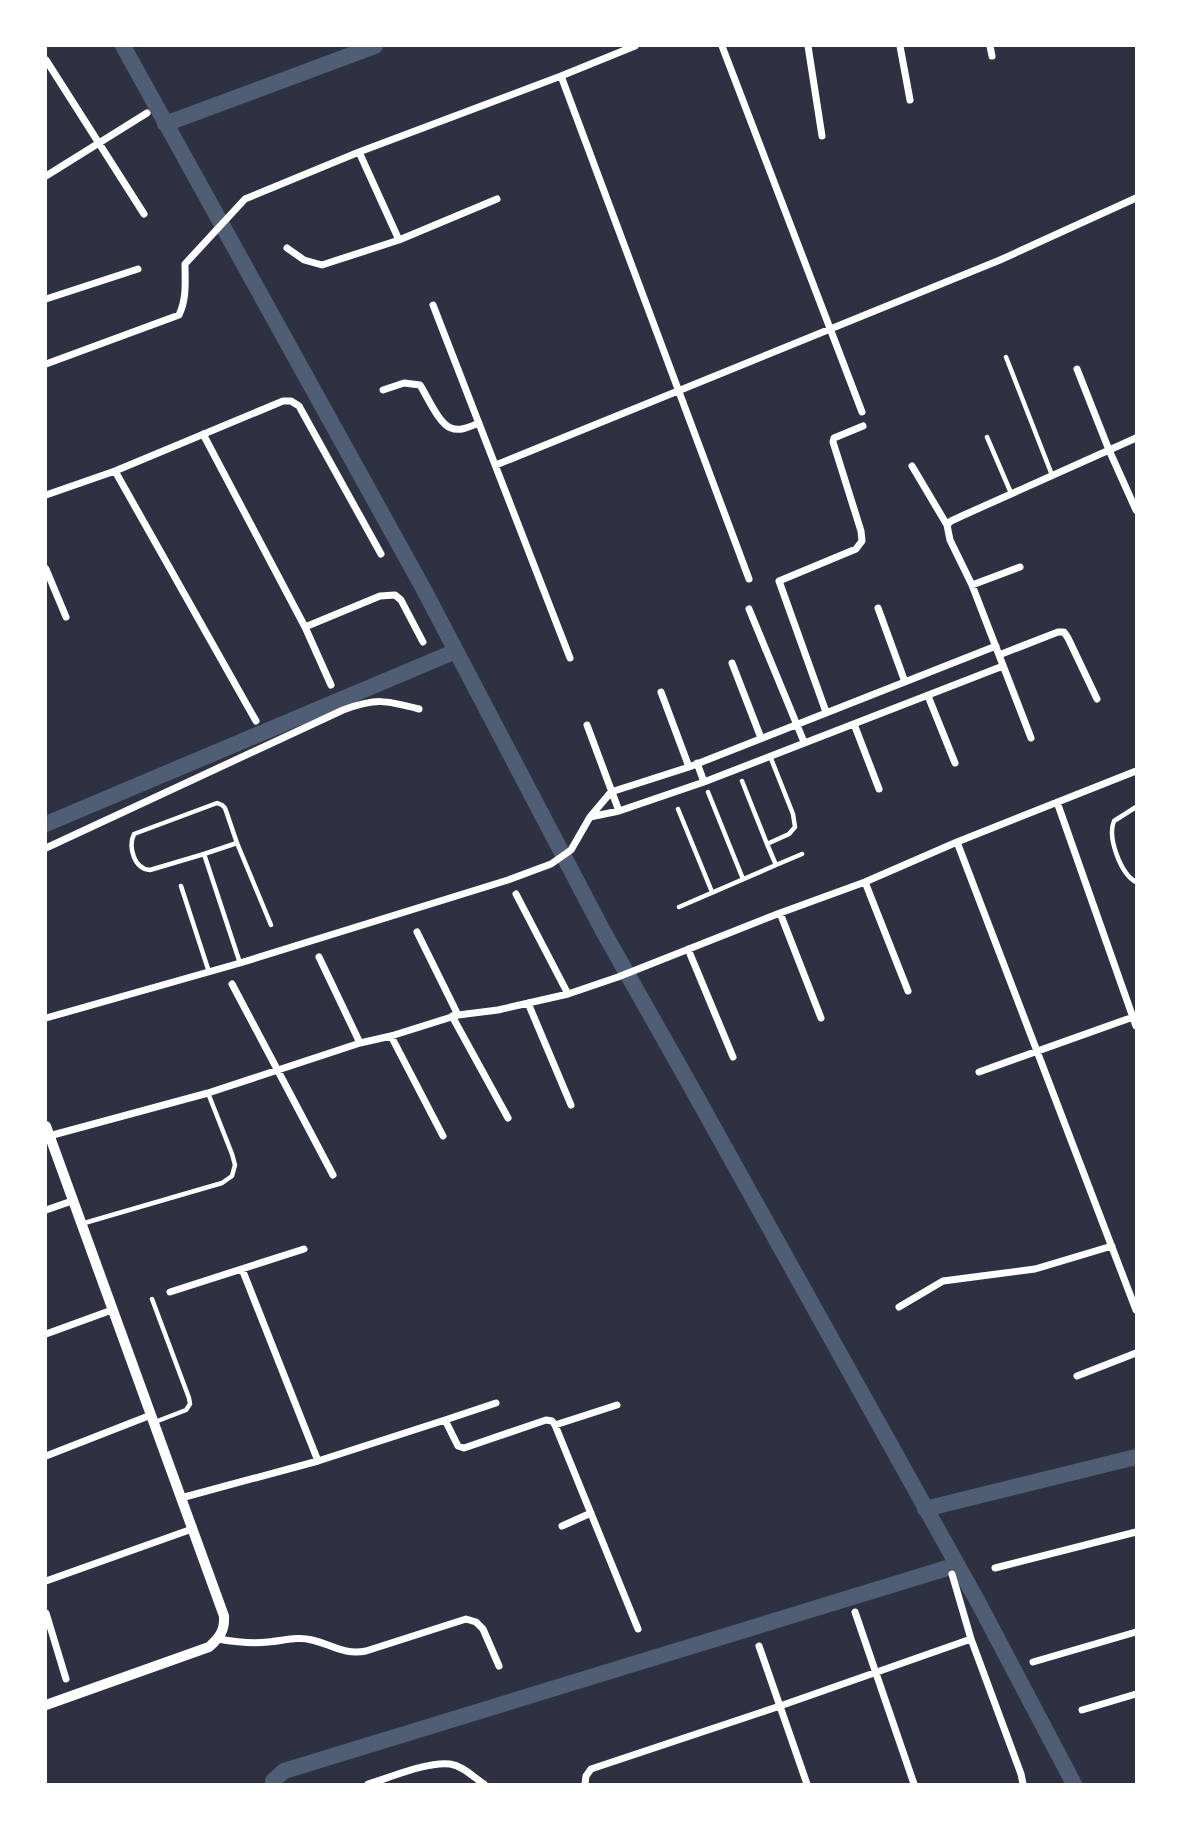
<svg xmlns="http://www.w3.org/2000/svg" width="1182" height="1830" font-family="Helvetica,sans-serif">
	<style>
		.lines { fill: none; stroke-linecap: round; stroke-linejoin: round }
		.canal { stroke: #4f5d75; stroke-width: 16 }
		.service { stroke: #fff; stroke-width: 4.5 }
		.minor { stroke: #fff; stroke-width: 7 }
		.tertiary { stroke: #fff; stroke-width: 10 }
	</style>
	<rect width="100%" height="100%" fill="#2d3142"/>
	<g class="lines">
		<path class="canal" d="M123 46 423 588 603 931 685 1076 978 1602 1074 1784
			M165 124 375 46
			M46 824 456 651
			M925 1509 1136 1457
			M274 1784 273 1781 284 1771 957 1565"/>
		<path class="service" d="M1006 357 1052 475
			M987 437 1011 493
			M742 781 767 844
			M708 792 743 879
			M1136 807 1114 821C1107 838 1121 874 1136 882
			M678 809 712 892
			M204 854 237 843
			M776 865 802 854
			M181 886 209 972
			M679 907 776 865 767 844 789 834 795 827 793 814 770 756
			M240 963 204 854 150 870C134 869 128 847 134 834L217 803 222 805 225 808 237 843 271 925
			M81 1224 222 1183 232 1176 235 1165 232 1154 208 1093
			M152 1299 189 1398 190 1404 186 1410 155 1422"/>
		<path class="minor" d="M722 46 862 412
			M808 46 822 136
			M900 46 910 100
			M990 46 992 56
			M46 60 144 214
			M561 76 749 579
			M359 152 399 240
			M46 176 147 113
			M287 248 304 260 322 265 399 240 497 199
			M46 299 138 269
			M433 305 570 658
			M46 364 179 315C187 298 185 282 185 264L245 199 359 152 561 76 635 46
			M1077 369 1109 450 1136 510
			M383 390 404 383 420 385C427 396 439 424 451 428 460 432 471 426 479 423
			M203 434 305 627 380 596 395 595 401 600 423 642
			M496 465 1000 260 1136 198
			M912 466 947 525
			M115 471 256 721
			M46 495 115 471 283 401H291L299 406 381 554
			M46 569 66 617
			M972 585 1020 567
			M878 608 905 682
			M749 609 804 742
			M305 627 331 685
			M996 646 689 767 611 792 590 817 619 811 704 782 1003 666
			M999 655 1058 632H1064L1068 638 1097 699
			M732 663 761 738
			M661 692 689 767
			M928 696 955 763
			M826 712 779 581 856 549 862 541 861 531 833 442 834 438 863 426
			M854 724 879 789
			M587 725 619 811
			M1031 738 972 585 950 540 947 525 951 521 964 515 1136 438
			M697 763 704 782
			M1057 802 1136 1026
			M957 842 1136 1310
			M46 848 343 710C376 698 385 700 419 709
			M865 882 908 991
			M516 894 568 994
			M780 913 821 1018
			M417 932 458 1015
			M688 949 733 1057
			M319 957 360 1043
			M232 984 333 1175
			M528 1003 571 1105
			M452 1016 508 1118
			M46 1018 240 963 508 880 551 864 571 850 590 817
			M391 1036 443 1136
			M979 1072 1136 1016
			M49 1136 208 1093 360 1043 391 1036 458 1015 498 1010 568 994 618 977 780 913 865 882 957 842 1136 771
			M46 1210 72 1201
			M242 1269 318 1461
			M170 1292 304 1249
			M899 1307 943 1281 1035 1269 1112 1246
			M46 1334 112 1310
			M1077 1376 1136 1353
			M445 1420 496 1403
			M555 1425 617 1405
			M46 1456 151 1415
			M181 1498 318 1461 445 1420 458 1446 464 1448 546 1420 552 1421 555 1425 638 1629
			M562 1526 591 1513
			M995 1568 1136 1532
			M952 1574 971 1639 1021 1774 1023 1784
			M46 1581 192 1529
			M855 1612 914 1784
			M46 1613 66 1679
			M218 1639C235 1642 251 1644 268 1642 283 1641 297 1636 312 1640 333 1645 343 1655 366 1651L466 1619 476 1622 483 1629 499 1666
			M759 1646 807 1784
			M1033 1662 1136 1632
			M1082 1710 1136 1694
			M368 1784C389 1778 428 1761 450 1764 463 1766 473 1777 484 1784
			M585 1784 586 1776 591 1769 780 1706 971 1639"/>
		<path class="tertiary" d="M46 1126 224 1616C225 1631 219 1638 209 1647L46 1705"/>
	</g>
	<rect width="1182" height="1830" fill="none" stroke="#ffffff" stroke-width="94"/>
</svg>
